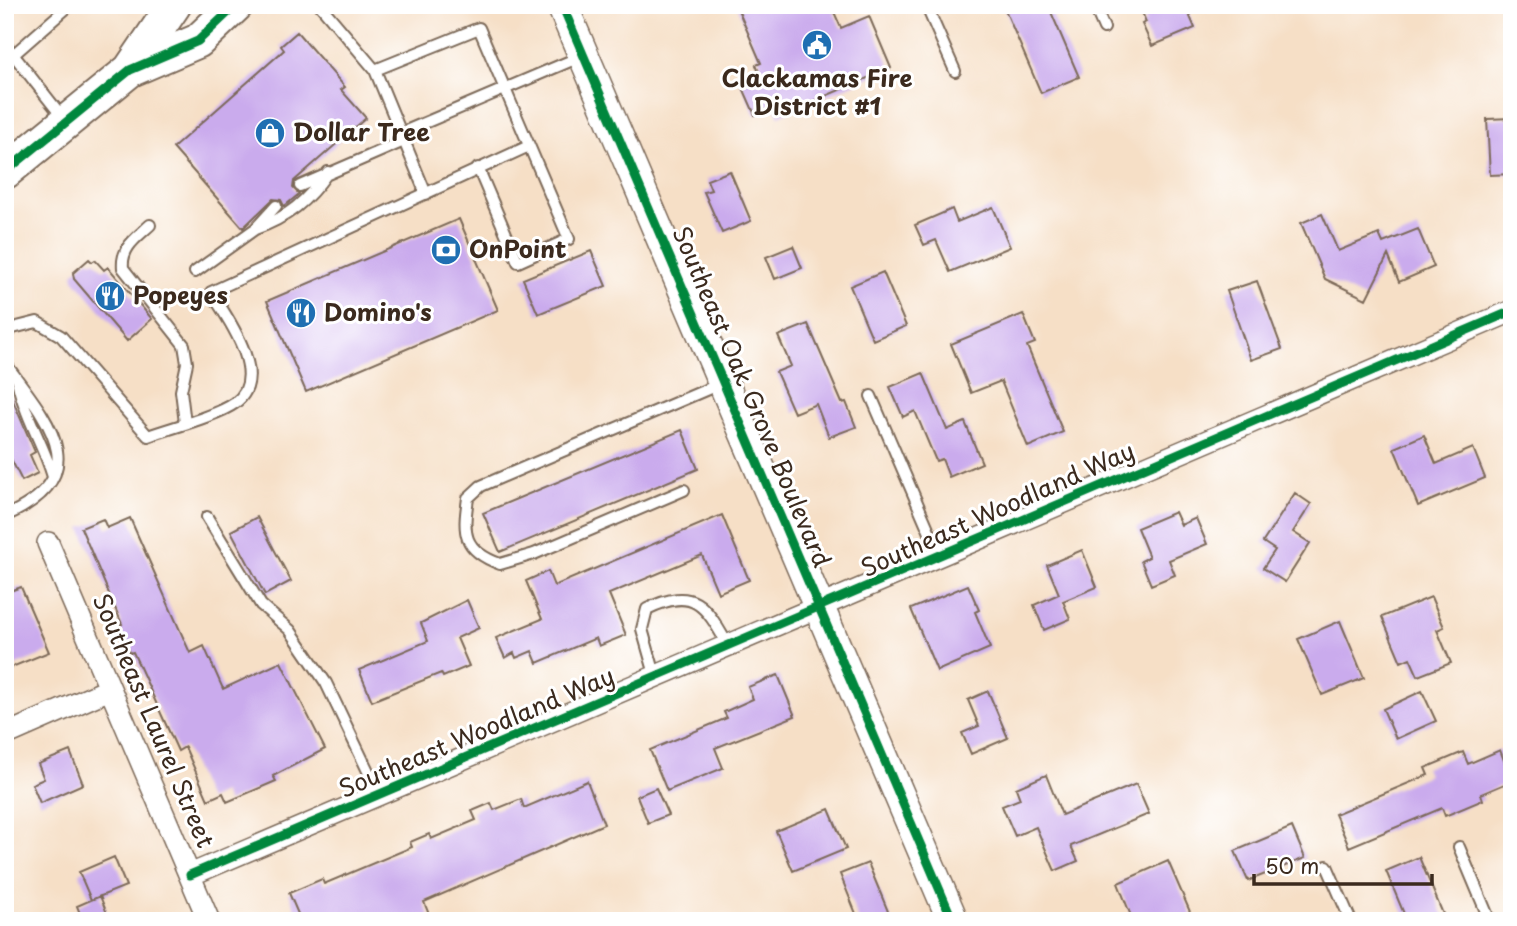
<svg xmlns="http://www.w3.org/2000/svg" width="1517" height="926" font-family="'Playpen Sans',sans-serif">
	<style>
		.building { fill: #caabed }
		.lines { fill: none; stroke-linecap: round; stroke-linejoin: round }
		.lane-casing { stroke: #7c6959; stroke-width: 14 }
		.street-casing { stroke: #7c6959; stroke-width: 24 }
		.secondary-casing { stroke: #7c6959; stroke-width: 33 }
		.primary-casing { stroke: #7c6959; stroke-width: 37 }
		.lane { stroke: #fff; stroke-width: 10 }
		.street { stroke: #fff; stroke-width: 21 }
		.secondary { stroke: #fff; stroke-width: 30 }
		.primary { stroke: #fff; stroke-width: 33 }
		.cycleway-casing { stroke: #fff; stroke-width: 13 }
		.cycleway { stroke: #00873e; stroke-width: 9 }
		.labels { text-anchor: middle; stroke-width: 6; stroke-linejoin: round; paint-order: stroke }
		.poi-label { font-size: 24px; font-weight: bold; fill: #3b2a1e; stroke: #fff; text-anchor: start }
		.street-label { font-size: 24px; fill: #3b2a1e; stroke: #fff }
	</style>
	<rect width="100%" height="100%" fill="#fff"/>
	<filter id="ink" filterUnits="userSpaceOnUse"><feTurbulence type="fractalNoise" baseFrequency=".0143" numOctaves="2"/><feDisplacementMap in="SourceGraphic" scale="14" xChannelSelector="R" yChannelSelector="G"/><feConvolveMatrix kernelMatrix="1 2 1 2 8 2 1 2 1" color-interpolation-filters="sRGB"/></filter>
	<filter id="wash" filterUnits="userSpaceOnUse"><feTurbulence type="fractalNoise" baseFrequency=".00686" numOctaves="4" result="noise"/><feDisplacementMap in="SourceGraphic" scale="28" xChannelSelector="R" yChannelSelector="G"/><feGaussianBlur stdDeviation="1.57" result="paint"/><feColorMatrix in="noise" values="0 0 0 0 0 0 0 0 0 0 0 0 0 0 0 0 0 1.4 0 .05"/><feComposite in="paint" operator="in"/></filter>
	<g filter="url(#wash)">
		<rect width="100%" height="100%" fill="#f6dfc6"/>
		<g id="blocks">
			<path class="building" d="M736 5H831L841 28 869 16 891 68 779 116 774 107 755 115 740 81 759 72 756 65 761 63Z
				M1003 5H1048L1079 77 1041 93Z
				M1139 5H1185L1195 28 1152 46 1142 24 1146 22Z
				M297 32 345 87 341 90 366 118 294 181 293 188 299 194 287 204 284 206 281 200 273 199 243 228 173 148 284 50 281 46Z
				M1512 118V174L1490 175 1487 119Z
				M730 171 751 221 722 233 704 192 711 190 707 180Z
				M993 207 1010 247 950 272 936 240 924 245 915 225 952 209 957 222Z
				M1322 214 1338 251 1379 234 1383 243 1418 229 1434 267 1399 282 1388 255 1366 299 1325 279 1301 223Z
				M459 219 498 310 306 392 267 301Z
				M793 246 802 268 775 279 766 257Z
				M591 251 606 286 538 314 523 279Z
				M89 259 92 262 95 260 104 270 108 267 152 319 127 341 74 279 73 273Z
				M883 272 906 326 873 340 850 286Z
				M1257 281 1282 349 1251 360 1227 291Z
				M1023 314 1035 343 1027 346 1063 432 1028 447 1001 381 971 393 951 344Z
				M808 324 842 403 846 402 856 427 829 437 816 404 794 413 776 372 791 366 778 336Z
				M923 373 947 430 965 422 982 463 949 477 942 459 936 461 915 411 903 417 890 387Z
				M5 382 35 452 30 455 38 473 22 481 5 447Z
				M682 430 698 469 500 552 483 513Z
				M1424 435 1436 464 1473 448 1485 478 1418 506 1394 448Z
				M1295 493 1311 504 1293 532 1310 543 1285 582 1263 568 1275 550 1263 542Z
				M1175 512 1181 525 1196 518 1207 544 1169 560 1175 575 1151 585 1141 561 1149 557 1137 528Z
				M722 515 749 580 718 593 702 555 609 594 626 635 599 646 596 638 537 663 532 651 516 658 514 653 505 658 496 638 542 619 526 581 548 571 554 586Z
				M257 517 291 581 265 595 231 531Z
				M130 518 190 653 204 646 223 689 281 662 325 749 273 776 276 781 227 802 223 793 208 800 185 747 178 751 133 652 130 653 118 625 122 624 81 528 103 519 107 528Z
				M1082 550 1097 587 1063 601 1070 619 1044 630 1034 605 1059 594 1047 565Z
				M968 585 979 610 975 612 990 648 937 671 911 609Z
				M21 587 49 652 12 667 5 651V593Z
				M1431 597 1444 627 1437 630 1451 663 1418 676 1410 658 1401 662 1382 617Z
				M467 600 479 628 457 638 469 666 443 677 441 673 372 701 359 670 428 641 421 623Z
				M1340 621 1364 678 1322 695 1298 639Z
				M778 675 795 716 715 748 723 768 667 791 650 750 727 718 724 712 753 699 748 687Z
				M988 691 1008 738 971 754 962 733 979 726 968 700Z
				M1422 691 1436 721 1396 739 1383 709Z
				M1500 750 1512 781 1481 794 1483 800 1445 816 1442 808 1349 847 1335 814 1428 775 1425 768 1463 752 1468 764Z
				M70 751 83 784 40 803 32 784 44 779 38 764Z
				M1046 775 1062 815 1136 784 1149 814 1071 846 1078 861 1055 871 1036 827 1015 836 1002 806 1020 799 1016 788Z
				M587 781 604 824 424 902 430 917 420 921H301L289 893 322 879 324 884 412 847 410 842 429 834 431 839 476 820 472 811 491 803 494 810 521 799 524 808Z
				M656 788 668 815 648 823 637 796Z
				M829 809 846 849 793 871 776 831Z
				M1292 827 1305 858 1248 881 1235 851Z
				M114 857 126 886 91 900 79 872Z
				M1419 857 1446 921H1407L1386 871Z
				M1168 861 1194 921H1133L1118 883Z
				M868 863 892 921H859L840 874Z
				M100 896 110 921H83L77 906Z"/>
		</g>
	</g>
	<g filter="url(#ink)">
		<use href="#blocks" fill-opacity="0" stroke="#7c6959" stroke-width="2"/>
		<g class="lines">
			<g class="lane-casing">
				<path id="lane" d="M320 5 375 70 426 194
					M926 5 955 71
					M1094 5 1104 28
					M5 44 64 119
					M13 55 70 5
					M375 70 479 28 569 239 518 262 478 168
					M401 133 582 56
					M300 186 404 141
					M150 225C135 239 121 248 123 268L184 345 187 363 181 391 185 423
					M255 229C288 218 308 200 328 172
					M195 272 255 229 276 206
					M5 334 13 328 37 322 61 336 148 436C170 428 217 416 235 403 271 377 227 317 211 292L529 146
					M5 363C48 421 98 475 5 516
					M18 384C25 417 44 445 53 477
					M871 396 940 556
					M684 490 534 554 500 564C462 550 463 533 468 498L481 486 722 383
					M207 517 261 605 290 630 326 683 379 794
					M656 678 642 629 647 609C696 585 706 607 729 647
					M1459 847 1490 921
					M1327 866 1351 921"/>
			</g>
			<g class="street-casing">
				<path id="street" d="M48 543 209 921
					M5 735 110 689
					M190 875 1512 311"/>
			</g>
			<g class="secondary-casing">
				<path id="secondary" d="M562 5 953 921"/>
			</g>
			<g class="primary-casing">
				<path id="primary" d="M130 70 174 5
					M5 172 130 70 198 41 236 5"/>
			</g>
			<use href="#lane" class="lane"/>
			<use href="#street" class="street"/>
			<use href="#secondary" class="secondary"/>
			<use href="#primary" class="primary"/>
			<g class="cycleway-casing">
				<path id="cycleway" d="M562 5 953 921
					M5 172 130 70 198 41 236 5
					M190 875 1512 311"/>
			</g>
			<use href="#cycleway" class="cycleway"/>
		</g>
	</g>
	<defs>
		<g id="civic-disc" transform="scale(1.575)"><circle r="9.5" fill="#1f6fb2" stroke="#fff"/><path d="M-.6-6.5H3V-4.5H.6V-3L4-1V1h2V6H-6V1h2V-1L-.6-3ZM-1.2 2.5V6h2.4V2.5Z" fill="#fff"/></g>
		<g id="shop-disc" transform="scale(1.575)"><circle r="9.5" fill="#1f6fb2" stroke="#fff"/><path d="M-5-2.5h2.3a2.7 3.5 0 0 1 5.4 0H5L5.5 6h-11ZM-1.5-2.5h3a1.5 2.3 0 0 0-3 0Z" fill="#fff"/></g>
		<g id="bank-disc" transform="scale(1.575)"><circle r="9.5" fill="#1f6fb2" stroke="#fff"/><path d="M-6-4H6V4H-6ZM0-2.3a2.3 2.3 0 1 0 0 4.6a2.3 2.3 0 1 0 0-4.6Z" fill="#fff"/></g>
		<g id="restaurant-disc" transform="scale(1.575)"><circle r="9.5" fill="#1f6fb2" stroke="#fff"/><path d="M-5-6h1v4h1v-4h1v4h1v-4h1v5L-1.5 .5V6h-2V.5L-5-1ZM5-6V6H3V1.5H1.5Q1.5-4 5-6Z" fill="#fff"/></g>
	</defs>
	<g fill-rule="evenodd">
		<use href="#civic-disc" x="817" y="45"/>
		<use href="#shop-disc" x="270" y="133"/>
		<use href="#bank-disc" x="446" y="250"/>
		<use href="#restaurant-disc" x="110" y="296"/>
		<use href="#restaurant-disc" x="301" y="313"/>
	</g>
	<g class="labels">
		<g class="poi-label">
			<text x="817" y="87" text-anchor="middle">Clackamas Fire<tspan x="817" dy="28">District #1</tspan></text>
			<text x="293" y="141">Dollar Tree</text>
			<text x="469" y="258">OnPoint</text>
			<text x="133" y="304">Popeyes</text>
			<text x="324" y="321">Domino's</text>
		</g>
		<g class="street-label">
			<text transform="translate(751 397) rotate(67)" y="8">Southeast Oak Grove Boulevard</text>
			<text transform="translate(998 510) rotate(-24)" y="8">Southeast Woodland Way</text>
			<text transform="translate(153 721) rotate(67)" y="8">Southeast Laurel Street</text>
			<text transform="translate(477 733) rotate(-23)" y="8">Southeast Woodland Way</text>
		</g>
	</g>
	<rect width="1517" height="926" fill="none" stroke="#fff" stroke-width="28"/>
	<path d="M1254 874v10h178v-10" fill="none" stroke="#3b2a1e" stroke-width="3.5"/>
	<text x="1265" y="874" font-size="21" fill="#3b2a1e" stroke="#ffffff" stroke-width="5" paint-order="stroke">50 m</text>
</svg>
